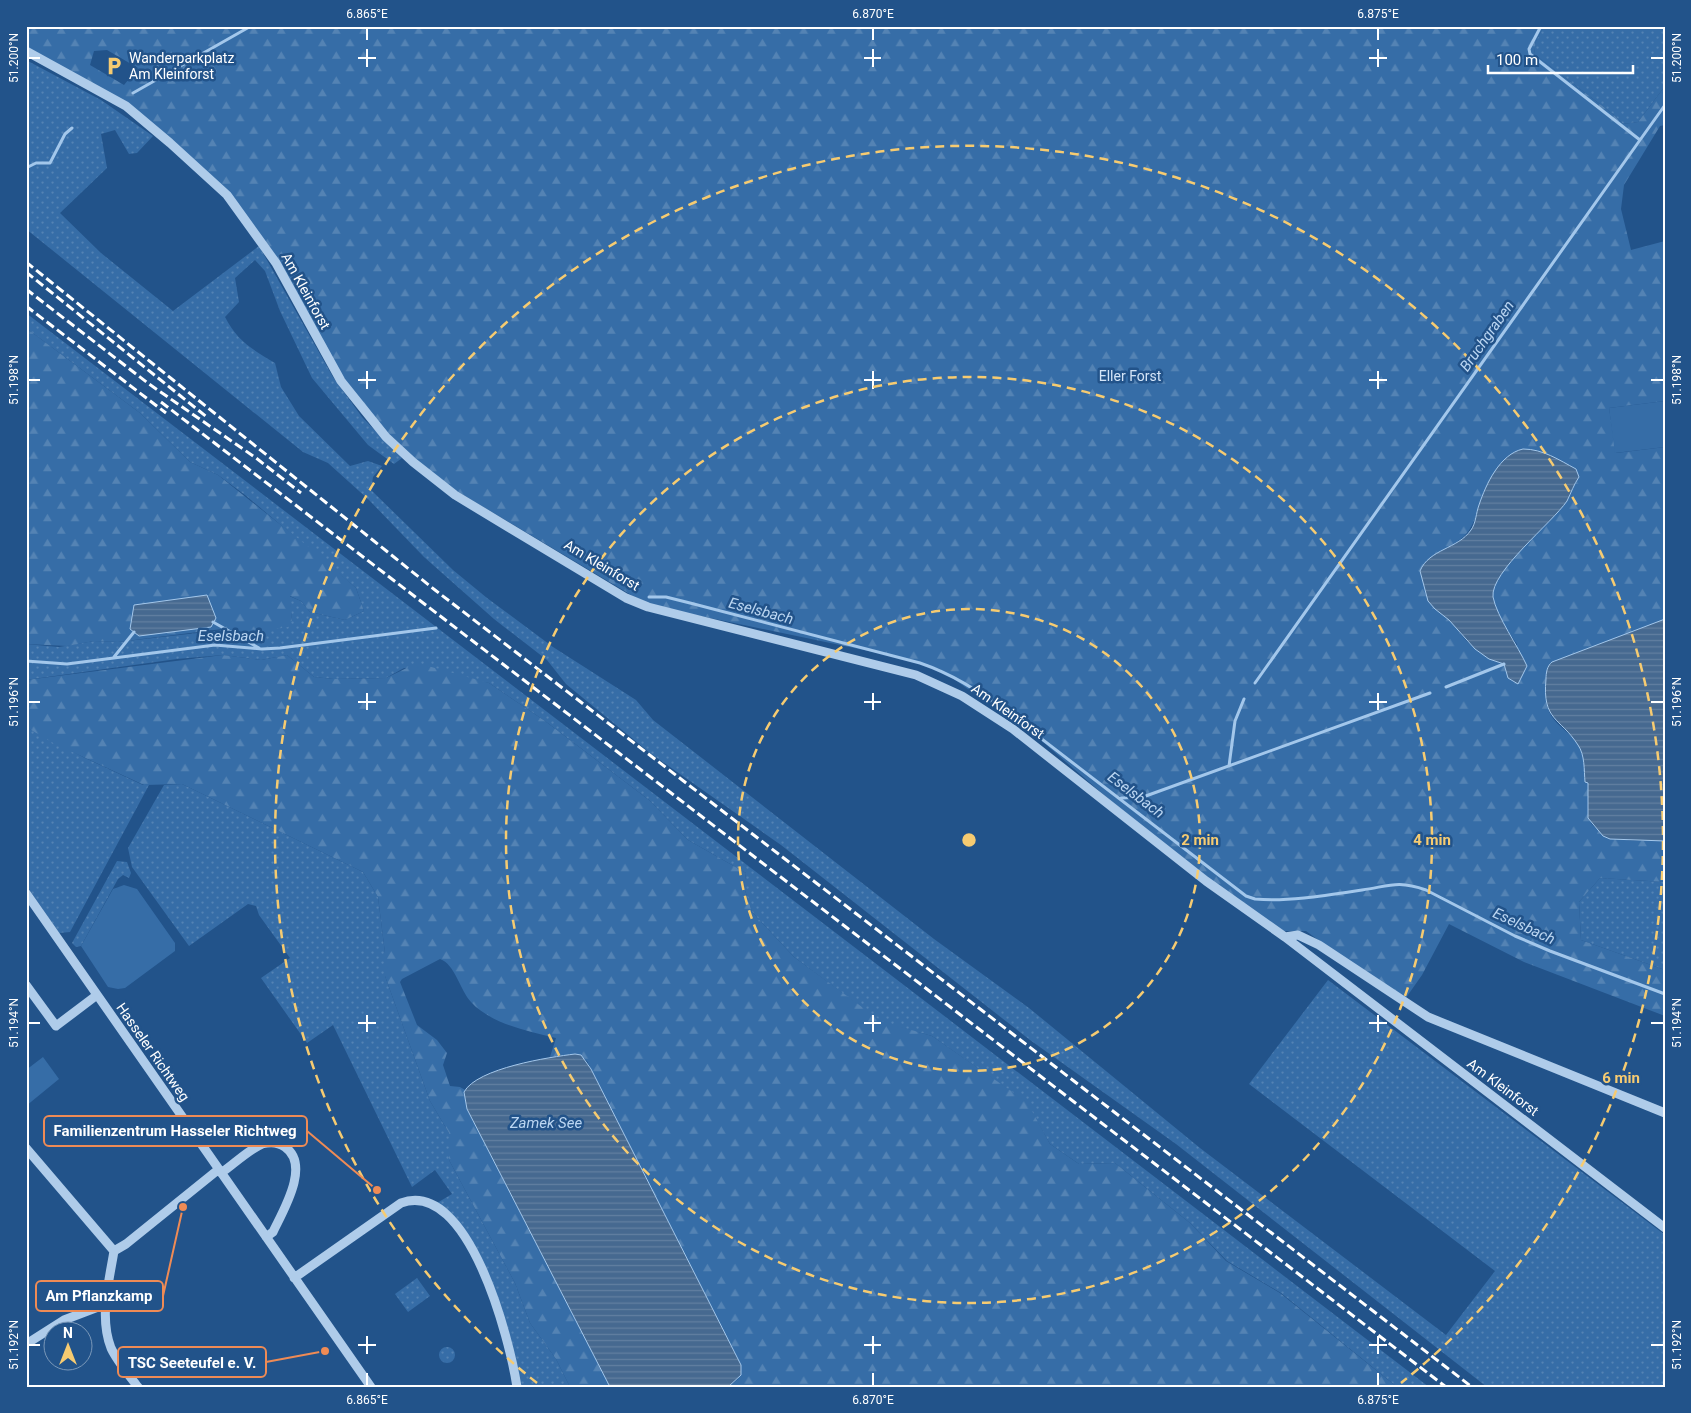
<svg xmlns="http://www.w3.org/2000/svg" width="1691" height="1413" font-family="Roboto,sans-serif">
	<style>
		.green { fill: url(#green-dots) }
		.forest { fill: url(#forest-firs); fill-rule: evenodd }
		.pitch { fill: #366da7 }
		.water { fill: url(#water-rules); stroke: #a3c7eb }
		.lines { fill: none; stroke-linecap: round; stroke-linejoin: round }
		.stream { stroke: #a3c7eb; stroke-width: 3 }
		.minor { stroke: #afccea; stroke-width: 9 }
		.rail { stroke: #fff; stroke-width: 3; stroke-dasharray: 9 4; stroke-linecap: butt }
		.ticks { fill: none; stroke: #fff; stroke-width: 2 }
		.ring { fill: none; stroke: #f6cb71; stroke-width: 2.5; stroke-dasharray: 9 6 }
		.labels { text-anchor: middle; stroke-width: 5; stroke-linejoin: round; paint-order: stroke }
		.poi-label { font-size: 14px; fill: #fff; stroke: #22538a; text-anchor: start }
		.street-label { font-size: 14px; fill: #fff; stroke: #22538a }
		.park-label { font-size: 14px; fill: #d4e5f8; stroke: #22538a }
		.water-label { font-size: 15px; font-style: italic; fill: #bbd6f2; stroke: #22538a }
		.centre { fill: #f6cb71; stroke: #22538a; stroke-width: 2.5 }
		.ring-label { font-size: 15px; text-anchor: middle; font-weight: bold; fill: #f6cb71; stroke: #22538a; stroke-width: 5; stroke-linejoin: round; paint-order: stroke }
		.leader { fill: none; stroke: #ef8b55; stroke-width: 2 }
		.callout-dot { fill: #ef8b55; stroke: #22538a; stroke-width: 2 }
		.callout { fill: #22538a; stroke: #ef8b55; stroke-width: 2 }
		.callout-label { font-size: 15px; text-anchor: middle; font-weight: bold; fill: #fff }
		.neatline { fill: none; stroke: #fff; stroke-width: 2 }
		.ticks-label { font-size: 12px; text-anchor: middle; fill: #fff }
	</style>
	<defs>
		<pattern id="green-dots" width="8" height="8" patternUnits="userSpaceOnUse" patternTransform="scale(1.25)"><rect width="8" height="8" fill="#366da7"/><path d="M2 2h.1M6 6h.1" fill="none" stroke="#5483b4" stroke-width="1.8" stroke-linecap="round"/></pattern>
		<pattern id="forest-firs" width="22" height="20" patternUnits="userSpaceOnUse" patternTransform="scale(1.25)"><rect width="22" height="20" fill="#366da7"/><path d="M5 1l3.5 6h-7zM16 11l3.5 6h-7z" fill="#5483b4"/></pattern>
		<pattern id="water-rules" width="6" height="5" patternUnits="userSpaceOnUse" patternTransform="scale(1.25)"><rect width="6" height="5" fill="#466990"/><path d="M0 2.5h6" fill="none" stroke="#6280a1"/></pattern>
	</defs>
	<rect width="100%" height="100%" fill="#22538a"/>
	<path class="green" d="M1544 26H1665V86L1638 122 1623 124 1613 114 1534 54 1536 41Z
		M26 60 101 100 153 136 137 153 129 154 115 130 101 134 107 168 60 213 101 253 173 311 259 246 333 377 362 417 402 458 394 464 368 445 312 378 280 311 265 271 255 260 235 278 239 302 225 317C237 341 253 350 275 363L281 387 299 416 350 466 368 461 382 466 373 477 371 490 453 570 487 598 553 647 636 700 653 720 934 939 1029 1008 1200 1148 1446 1335 1495 1271 1249 1084 1328 980 1665 1235V1387H1487L1176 1144 1030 1040 781 845 650 753 566 684 547 660 494 619 424 557 369 500 328 463 303 452 26 229Z
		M26 313 1429 1387H1397L1281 1293 1227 1261 1190 1223 1115 1163 1079 1164 1050 1144 1026 1102 932 1036 881 1022 794 957 752 912 744 887 746 873 688 840 649 800 545 721 489 683 404 668 386 678 334 679 314 677 287 655 261 660 223 655 177 659 26 680V644L59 647 94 641 118 642 241 628 292 620 289 596 301 601 310 612 345 620 364 611 356 588 245 495 218 475 190 462 140 413 26 328Z
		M26 727 83 757 143 785H149L70 932 59 933 26 885Z
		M182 784 363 872 378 897 385 953V976L430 1101 449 1133V1160L515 1283 530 1323 556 1359 570 1387H518L499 1306 453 1220 437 1203 452 1194 435 1170 412 1187 333 1025 307 1043 261 978 290 958 259 915 256 906 248 904 189 946 132 867 128 848 164 785Z
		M117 861 127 862 131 873 129 878 123 875 118 879 81 946 76 947 72 943Z
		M1600 878 1665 882V970L1581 940 1579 902Z
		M417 1278 430 1296 408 1312 395 1294Z
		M439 1355a8 8 0 1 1 16 0a8 8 0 1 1-16 0Z"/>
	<path class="forest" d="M26 26H1544L1536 41 1534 54 1613 114 1623 124 1638 122 1665 86V125L1660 126 1624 185 1621 209 1631 250 1665 241V401L1609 408 1616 453 1665 447V619L1551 663C1543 681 1542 707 1556 722 1563 729 1572 736 1578 744 1585 754 1584 770 1585 782H1588L1591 823C1607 845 1640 840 1665 841V882L1600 878 1579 902 1581 940 1665 970V1016L1524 962 1449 924 1422 975 1403 1002 1306 931H1280L1208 878 1112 802 1005 709 972 692 940 669 907 659 648 605 445 484 387 436 342 379 230 194 143 116 26 47ZM107 50 138 68 124 85 90 65 94 51ZM1579 477C1574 485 1571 493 1567 501 1551 524 1498 565 1493 589 1490 606 1508 631 1517 644L1508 678 1504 664C1453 646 1444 606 1428 560 1460 538 1469 543 1480 503Z
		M26 328 140 413 190 462 218 475 315 552 356 588 364 611 345 620 310 612 301 601 290 596 292 620 288 627 269 630 222 629 118 642 94 641 67 646 26 644Z
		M223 655 261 660 287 655 314 677 334 679 386 678 417 663 489 683 545 721 649 800 688 840 746 873 744 887 752 912 794 957 881 1021 932 1036 1027 1102 1050 1144 1079 1164 1115 1163 1190 1223 1226 1261 1280 1293 1397 1387H728L738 1379 741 1365 587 1061 578 1054 550 1057 556 1038C528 1031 491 1024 471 1002 460 990 455 964 440 959L402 979 400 982 417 1025 437 1040 447 1053 443 1065 450 1086 460 1087 465 1090 467 1109 610 1387H570L556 1359 530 1323 515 1283 449 1160V1133L430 1101 385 976V953L378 897 363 872 182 784 144 785 55 744 26 727V680Z"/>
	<path class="pitch" d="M1665 401V447L1615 453 1609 408Z
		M124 885 137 889 175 943V951L125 988 118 989 108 987 81 946 113 889Z
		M43 1057 59 1079 26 1106V1070Z"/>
	<path class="water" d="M1523 449C1543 449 1559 460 1576 469L1579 477C1574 484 1571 493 1567 501 1552 523 1490 572 1493 597 1497 617 1518 646 1527 666L1518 684 1508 678 1504 664 1489 659 1475 649 1449 620 1435 609 1428 601 1420 571C1429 549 1458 549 1471 530 1476 523 1476 513 1479 505 1486 484 1500 454 1523 449Z
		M207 595 216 618 211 627 139 636 130 629 134 605Z
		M1665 619V841L1610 839 1603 836 1588 818V783L1585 782C1584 770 1585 755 1578 745 1560 717 1542 721 1546 679 1546 673 1547 666 1552 662Z
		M575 1054 581 1055 591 1069 741 1365V1375L728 1387H610L467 1109 464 1092C477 1068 550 1057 575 1054Z"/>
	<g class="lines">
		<path class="stream" d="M133 93 251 26
			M1640 140 1665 105
			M26 168 36 163H50L65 134 72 128
			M649 597H666L690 603 920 663C952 674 977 690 1004 710L1246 896 1255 899C1288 902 1329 895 1362 890 1390 886 1397 880 1426 890L1515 936 1550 951 1665 994
			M213 622 259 648
			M114 657 134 632
			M26 661 67 664 215 645 262 649 280 648 436 628
			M1255 683 1640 140 1530 54 1529 49 1541 26
			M1446 687 1504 664
			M1229 766 1235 721 1244 699
			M1121 798 1143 797 1430 693"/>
		<path class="minor" d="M26 51 126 106 170 143 227 195 276 263 341 381 386 437 413 462 455 495 626 598 648 607 916 675 962 696 1013 729 1206 881 1285 937 1665 1228
			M26 893 371 1387
			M1285 937 1298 935 1319 945 1428 1017 1665 1113
			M26 985 56 1026 97 995
			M26 1148 114 1251C109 1282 99 1317 111 1348 117 1361 129 1375 138 1387
			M221 1173C234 1164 248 1150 262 1144 269 1142 278 1142 285 1147 311 1165 283 1211 273 1232L266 1237
			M114 1251 126 1244 219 1169
			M294 1278 401 1203C469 1178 510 1341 517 1387
			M31 1341 64 1320 106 1304"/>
		<path class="rail" d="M26 262 435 590 1472 1387
			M26 272 208 418
			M26 289 149 384 256 458 301 493
			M26 306 166 413
			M161 402 1446 1387"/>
	</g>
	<path class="ticks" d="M367 28V40M873 28V40M1378 28V40M367 49V67M873 49V67M1378 49V67M28 58H40M358 58H376M864 58H881M1369 58H1387M1651 58H1664M367 371V389M873 371V389M1378 371V389M28 380H40M358 380H376M864 380H881M1369 380H1387M1651 380H1664M367 693V710M873 693V710M1378 693V710M28 702H40M358 702H376M864 702H881M1369 702H1387M1651 702H1664M367 1015V1032M873 1015V1032M1378 1015V1032M28 1023H40M358 1023H376M864 1023H881M1369 1023H1387M1651 1023H1664M367 1336V1354M873 1336V1354M1378 1336V1354M28 1345H40M358 1345H376M864 1345H881M1369 1345H1387M1651 1345H1664M367 1373V1386M873 1373V1386M1378 1373V1386"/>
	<g class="ring">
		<circle cx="969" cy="840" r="231"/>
		<circle cx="969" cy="840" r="463"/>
		<path d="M537 1383A694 694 0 1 1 1401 1383"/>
	</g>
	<defs>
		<g id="parking-bare" transform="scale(1.5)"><path d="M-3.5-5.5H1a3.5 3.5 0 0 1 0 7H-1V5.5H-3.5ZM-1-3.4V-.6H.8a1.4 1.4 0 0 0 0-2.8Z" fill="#f6cb71" stroke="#22538a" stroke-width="2.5" paint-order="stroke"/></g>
	</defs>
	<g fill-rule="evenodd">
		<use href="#parking-bare" x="114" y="66"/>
	</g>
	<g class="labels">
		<g class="poi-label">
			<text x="129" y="63">Wanderparkplatz<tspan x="129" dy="16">Am Kleinforst</tspan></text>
		</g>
		<g class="street-label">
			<text transform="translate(306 291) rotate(61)" y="5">Am Kleinforst</text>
			<text transform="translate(602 565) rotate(31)" y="5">Am Kleinforst</text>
			<text transform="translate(1008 711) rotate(35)" y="5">Am Kleinforst</text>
			<text transform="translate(153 1052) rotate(55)" y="5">Hasseler Richtweg</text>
			<text transform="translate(1503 1087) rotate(37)" y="5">Am Kleinforst</text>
		</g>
		<g class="park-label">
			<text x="1130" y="381">Eller Forst</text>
		</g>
		<g class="water-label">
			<text transform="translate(1487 336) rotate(-55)" y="5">Bruchgraben</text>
			<text transform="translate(761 611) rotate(15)" y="5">Eselsbach</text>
			<text x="231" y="641">Eselsbach</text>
			<text transform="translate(1136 795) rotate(37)" y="5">Eselsbach</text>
			<text transform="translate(1524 926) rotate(25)" y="5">Eselsbach</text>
			<text x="546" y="1128">Zamek See</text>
		</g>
	</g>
	<circle cx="969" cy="840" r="8" class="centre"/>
	<g class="ring-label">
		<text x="1200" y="845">2 min</text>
		<text x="1432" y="845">4 min</text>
		<text x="1621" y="1083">6 min</text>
	</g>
	<path class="leader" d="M377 1190L307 1131M183 1207L163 1296M325 1351L266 1362"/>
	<g class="callout-dot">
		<circle cx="377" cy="1190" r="5"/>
		<circle cx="183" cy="1207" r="5"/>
		<circle cx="325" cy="1351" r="5"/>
	</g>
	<g class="callout">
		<rect x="44" y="1116" width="263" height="30" rx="5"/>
		<rect x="36" y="1281" width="127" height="30" rx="5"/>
		<rect x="118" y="1347" width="148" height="30" rx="5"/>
	</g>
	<g class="callout-label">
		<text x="175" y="1136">Familienzentrum Hasseler Richtweg</text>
		<text x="99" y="1301">Am Pflanzkamp</text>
		<text x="192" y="1368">TSC Seeteufel e. V.</text>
	</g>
	<rect width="1691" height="1413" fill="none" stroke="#22538a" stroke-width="55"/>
	<g transform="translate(68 1346)"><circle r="24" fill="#22538a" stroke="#7a98b9"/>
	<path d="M0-4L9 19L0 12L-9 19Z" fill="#f6cb71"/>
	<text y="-8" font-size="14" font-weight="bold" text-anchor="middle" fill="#ffffff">N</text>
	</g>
	<path d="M1488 65v8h145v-8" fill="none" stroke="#ffffff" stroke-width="2.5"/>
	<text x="1496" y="65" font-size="15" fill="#ffffff" stroke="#22538a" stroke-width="4" paint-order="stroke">100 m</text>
	<rect x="28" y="28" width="1636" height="1358" class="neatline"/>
	<g class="ticks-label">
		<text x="367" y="18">6.865°E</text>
		<text x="873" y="18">6.870°E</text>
		<text x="1378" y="18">6.875°E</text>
		<text transform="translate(14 58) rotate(-90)" y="4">51.200°N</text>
		<text transform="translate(1677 58) rotate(-90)" y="4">51.200°N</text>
		<text transform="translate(14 380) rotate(-90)" y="4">51.198°N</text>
		<text transform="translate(1677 380) rotate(-90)" y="4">51.198°N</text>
		<text transform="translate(14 702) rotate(-90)" y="4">51.196°N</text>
		<text transform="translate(1677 702) rotate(-90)" y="4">51.196°N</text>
		<text transform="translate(14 1023) rotate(-90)" y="4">51.194°N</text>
		<text transform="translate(1677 1023) rotate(-90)" y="4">51.194°N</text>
		<text transform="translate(14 1345) rotate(-90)" y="4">51.192°N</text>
		<text transform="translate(1677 1345) rotate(-90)" y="4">51.192°N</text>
		<text x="367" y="1404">6.865°E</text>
		<text x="873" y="1404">6.870°E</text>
		<text x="1378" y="1404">6.875°E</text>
	</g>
</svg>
